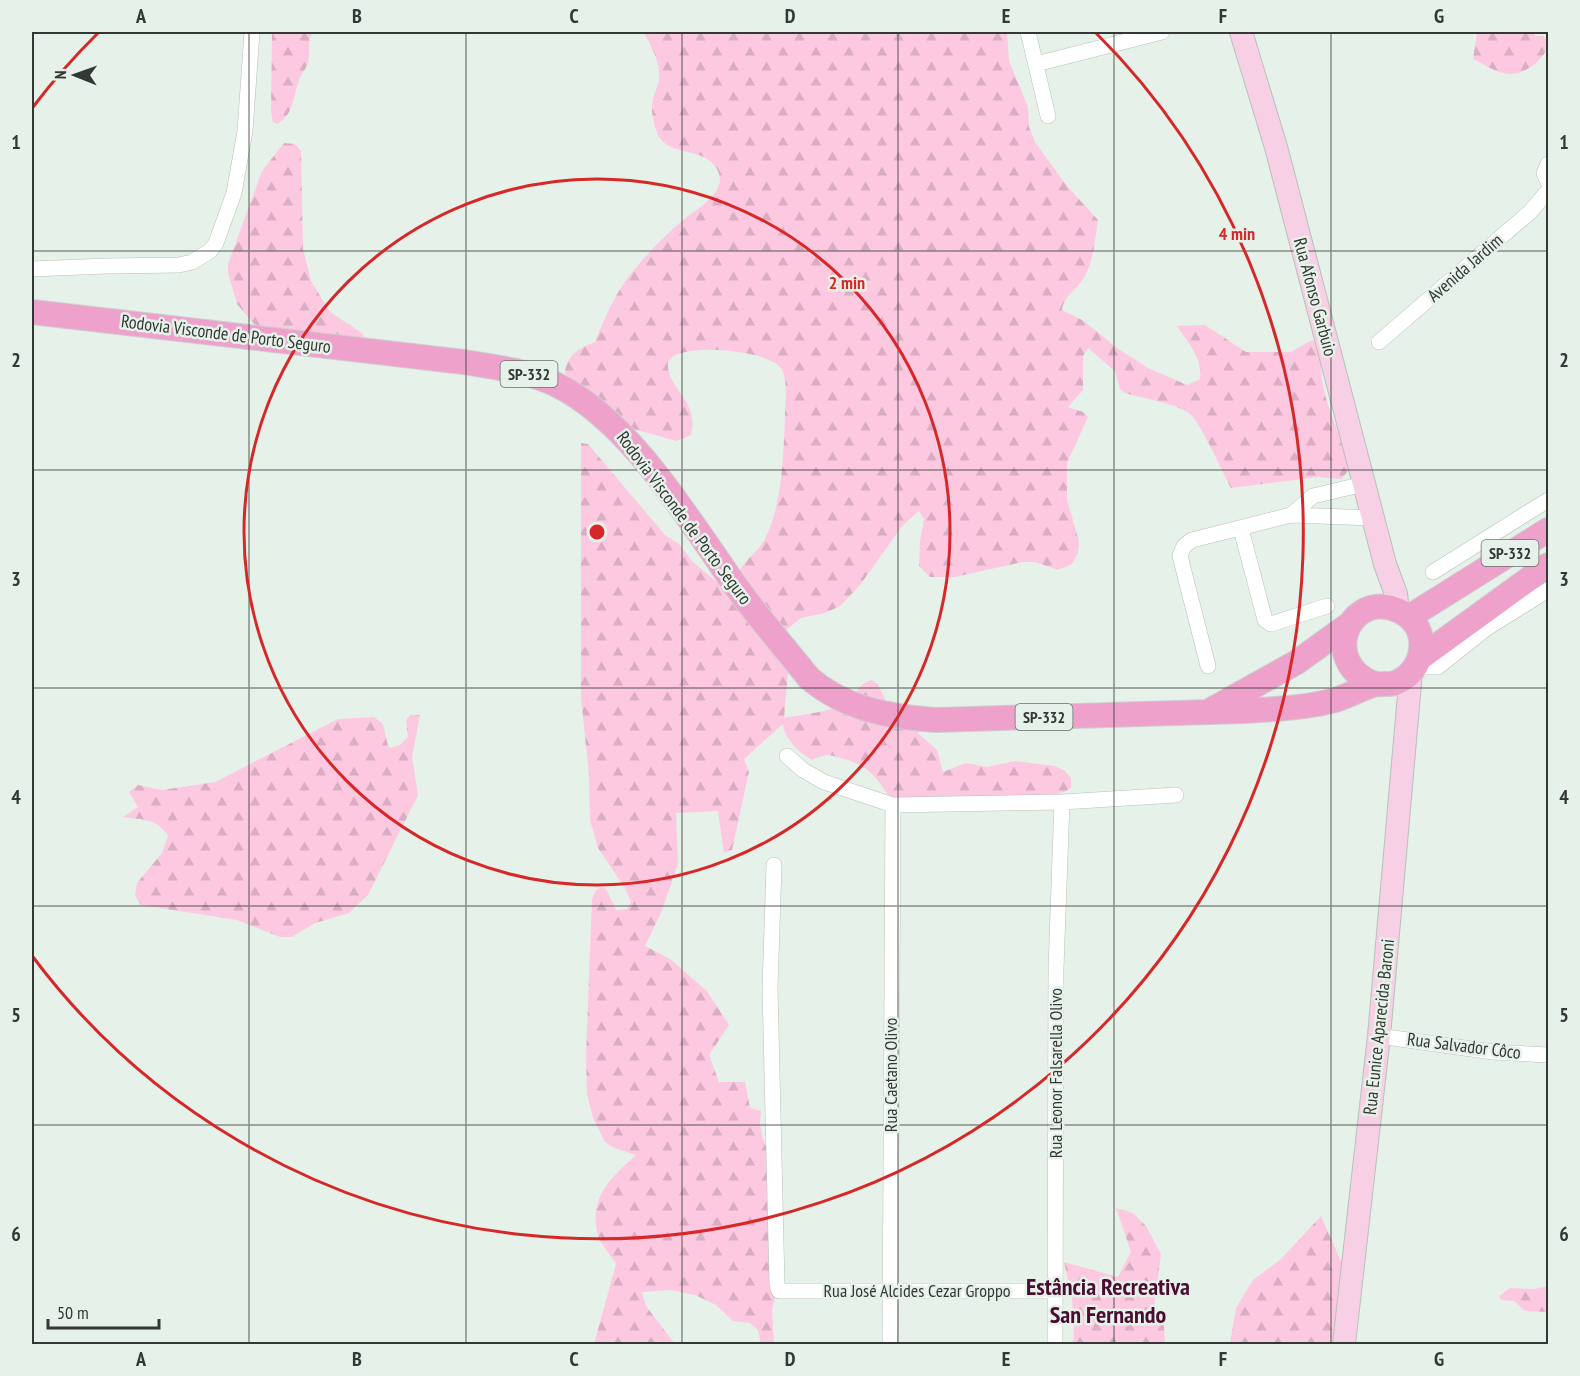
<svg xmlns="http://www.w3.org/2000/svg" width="1580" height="1376" font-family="'PT Sans Narrow',sans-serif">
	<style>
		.forest { fill: url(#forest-firs) }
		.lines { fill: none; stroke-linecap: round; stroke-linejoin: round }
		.street-casing { stroke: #b7c1b9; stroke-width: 16 }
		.secondary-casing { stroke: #b7c1b9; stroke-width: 24 }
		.primary-casing { stroke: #cecfcf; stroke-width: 26 }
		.street { stroke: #fff; stroke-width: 15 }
		.secondary { stroke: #f7d0e5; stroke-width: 22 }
		.primary { stroke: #eea2cb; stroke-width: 24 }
		.grid { fill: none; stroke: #343835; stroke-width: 1.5; stroke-opacity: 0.55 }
		.ring { fill: none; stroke: #d62828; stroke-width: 3 }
		.labels { text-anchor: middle; stroke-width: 5; stroke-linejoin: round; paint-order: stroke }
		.shield { fill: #e6f1e9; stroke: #69706b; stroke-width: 1.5 }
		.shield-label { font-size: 16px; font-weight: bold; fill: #343835 }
		.street-label { font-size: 18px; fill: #343835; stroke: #e6f1e9 }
		.district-label { font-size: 24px; font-weight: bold; fill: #4a0d32; stroke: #e6f1e9 }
		.centre { fill: #d62828; stroke: #e6f1e9; stroke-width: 3 }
		.ring-label { font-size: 18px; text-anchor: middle; font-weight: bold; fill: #d62828; stroke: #e6f1e9; stroke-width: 5; stroke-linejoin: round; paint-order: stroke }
		.neatline { fill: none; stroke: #343835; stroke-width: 2 }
		.grid-label { font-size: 20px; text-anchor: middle; font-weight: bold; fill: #343835 }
	</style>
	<defs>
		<pattern id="forest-firs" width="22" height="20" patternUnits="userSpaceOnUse" patternTransform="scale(1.5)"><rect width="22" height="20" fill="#fdc9e1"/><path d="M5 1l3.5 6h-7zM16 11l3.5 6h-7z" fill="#d9adc2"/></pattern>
	</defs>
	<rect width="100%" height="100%" fill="#e6f1e9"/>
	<path class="forest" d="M272 32H313C306 42 311 52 308 63 306 69 301 74 299 80 293 97 294 115 277 124L273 122 271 112Z
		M644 32H1007L1009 61 1028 107 1029 127 1035 142 1067 186 1098 220C1095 239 1094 259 1085 276 1079 288 1064 295 1062 310L1084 321 1117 348 1148 368 1187 385 1200 379C1203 359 1188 342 1177 326L1205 325 1246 352H1291L1310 341 1317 340 1322 346C1322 356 1320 368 1322 379 1326 410 1343 438 1350 469L1341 479 1318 477 1231 488C1223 473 1200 421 1189 413 1171 402 1145 399 1125 393L1120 389 1115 371 1088 348 1083 356V390L1068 407 1083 412 1088 417 1067 463V500L1079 541 1078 553 1072 564 1058 570 1035 562H1023L955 577H930L919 566 920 541 924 519 919 511 903 525 860 585 840 606 825 613 801 618 786 630 774 629 738 575C743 560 758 553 765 539 786 496 783 439 786 392 785 383 786 372 779 366 762 350 694 344 674 356 672 357 670 360 668 362 666 389 700 400 691 435L676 441 627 427 587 399 565 373C567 355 579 348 595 342 604 319 617 289 634 270 648 253 665 235 682 221 696 209 730 192 717 169 705 147 672 157 659 137 655 130 651 113 652 106 652 97 658 88 659 79 661 62 651 47 644 32Z
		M1477 32H1533L1535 36H1543L1548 41C1549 57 1524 76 1508 74 1497 73 1483 64 1473 59Z
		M284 143 295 144 301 151 303 249 311 281 330 312 362 333 369 348 330 349 254 324 237 304 228 273V264L262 171Z
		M581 443 588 444 665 535 679 544 693 562 723 587 751 626 788 672 784 718C803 714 831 713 847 701 857 694 859 683 872 680L878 685 886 701 910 706 919 734 937 750 943 772 966 763 987 767 1015 761 1055 766 1065 771 1071 778V788L1064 792 1019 804 891 799C876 778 870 766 844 759 828 755 828 753 812 760 799 753 784 738 783 724L744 759 749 772 732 850 724 853 718 811 676 813 678 864 661 913 645 946 670 959 707 991 729 1025 709 1055 719 1082H745L750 1108 761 1111 760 1123 762 1136 782 1189 780 1272 772 1311 774 1344H761L758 1330 750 1323 733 1321 716 1305 695 1295 671 1290 642 1292 646 1306 675 1344H594L616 1264C611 1255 601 1245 598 1236 588 1197 611 1178 636 1155L614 1148 605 1142 593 1118 587 1094 586 1056 592 899 596 890 602 887 606 889 616 910 627 909 631 902 625 888 598 848 590 820 589 774 581 698Z
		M410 715H420L412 757 418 795 368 895 349 913 315 923 292 937H280L237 920 141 905 135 896 137 883 162 853 168 836C157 818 143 820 123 817L138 807 129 792 138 785 162 790 215 782 338 719 374 717 383 724 388 746 391 748 400 745 408 737 406 720Z
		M1116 1208 1133 1213 1146 1226 1161 1254 1154 1307 1164 1326 1165 1344H1071L1074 1339 1072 1297 1064 1262 1118 1277 1131 1252Z
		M1321 1216 1344 1268 1345 1344H1230L1236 1308 1253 1280 1280 1260Z
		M1548 1286V1312L1525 1311 1514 1301 1501 1300 1499 1296 1510 1288 1535 1289Z"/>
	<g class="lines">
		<g class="street-casing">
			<path id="street" d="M1028 32 1048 116
				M1036 64 1162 32
				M1548 164 1544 173 1548 182
				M32 269 107 266 179 265 192 262 210 251 216 243 234 193 245 131 252 32
				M1379 342 1530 212 1548 191
				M1364 484 1313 496 1291 515 1373 518
				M1241 529 1265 620 1271 624 1327 606
				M1433 572 1548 500
				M1208 666 1180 556 1184 546 1192 540 1291 515
				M1416 667H1438L1487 628 1548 590
				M787 756 803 770 824 782 893 805 1062 802 1176 795
				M774 865 770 988 777 1285 779 1291H1055
				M1379 1036 1493 1052 1548 1055
				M890 1344 893 805
				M1055 1344 1056 968 1062 802"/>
		</g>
		<g class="secondary-casing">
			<path id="secondary" d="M1241 32 1276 147 1385 564 1396 594 1398 610
				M1344 1344 1379 1036 1411 672"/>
		</g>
		<g class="primary-casing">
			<path id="primary" d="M32 312 464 362C496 367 528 371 557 385 631 422 688 519 735 585 758 617 784 647 809 678 845 709 890 717 936 720L1244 711C1274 709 1306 708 1335 700 1348 696 1360 689 1373 685 1380 683 1388 685 1395 683 1414 676 1423 658 1421 639 1419 623 1406 612 1391 608 1346 596 1321 664 1375 684
				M1409 617 1548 530
				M1420 658 1548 565
				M1211 710 1297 662 1351 623"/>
		</g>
		<use href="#street" class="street"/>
		<use href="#secondary" class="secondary"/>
		<use href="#primary" class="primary"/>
	</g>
	<path class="grid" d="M249 32V1344M466 32V1344M682 32V1344M898 32V1344M1114 32V1344M1331 32V1344M32 251H1548M32 470H1548M32 688H1548M32 906H1548M32 1125H1548"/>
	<g class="ring">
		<circle cx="597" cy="532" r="353"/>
		<path d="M33 107A706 706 0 0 1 98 33M1096 33A706 706 0 1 1 33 957"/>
	</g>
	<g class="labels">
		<g class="shield">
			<rect x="500.5" y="361" width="57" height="26" rx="4.5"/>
			<rect x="1481.5" y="540" width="57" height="26" rx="4.5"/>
			<rect x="1015.5" y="704" width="57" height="26" rx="4.5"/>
		</g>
		<g class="shield-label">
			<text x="529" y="380">SP-332</text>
			<text x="1510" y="559">SP-332</text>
			<text x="1044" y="723">SP-332</text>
		</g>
		<g class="street-label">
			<text transform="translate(1465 268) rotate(-41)" y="6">Avenida Jardim</text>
			<text transform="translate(1315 297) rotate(75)" y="6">Rua Afonso Garbuio</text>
			<text transform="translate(226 334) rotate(7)" y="6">Rodovia Visconde de Porto Seguro</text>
			<text transform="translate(684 518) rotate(53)" y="6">Rodovia Visconde de Porto Seguro</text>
			<text transform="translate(1379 1027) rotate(-84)" y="6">Rua Eunice Aparecida Baroni</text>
			<text transform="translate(1464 1046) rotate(7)" y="6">Rua Salvador Côco</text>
			<text transform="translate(1056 1073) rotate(-90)" y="6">Rua Leonor Falsarella Olivo</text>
			<text transform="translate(891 1075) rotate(-90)" y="6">Rua Caetano Olivo</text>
			<text x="917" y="1297">Rua José Alcides Cezar Groppo</text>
		</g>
		<g class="district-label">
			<text x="1108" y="1295">Estância Recreativa<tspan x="1108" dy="28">San Fernando</tspan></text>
		</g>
	</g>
	<circle cx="597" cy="532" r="9" class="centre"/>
	<g class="ring-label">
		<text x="1237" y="240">4 min</text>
		<text x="847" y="289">2 min</text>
	</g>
	<rect width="1580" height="1376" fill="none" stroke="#e6f1e9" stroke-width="66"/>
	<g transform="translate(75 75) rotate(271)" stroke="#e6f1e9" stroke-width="4.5" paint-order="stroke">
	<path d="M0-4.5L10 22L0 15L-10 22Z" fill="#343835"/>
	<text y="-9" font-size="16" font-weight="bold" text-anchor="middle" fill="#343835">N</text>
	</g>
	<path d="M48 1319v9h111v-9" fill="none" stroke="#343835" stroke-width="3"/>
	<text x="57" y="1319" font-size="18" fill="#343835" stroke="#e6f1e9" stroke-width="4.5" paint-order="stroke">50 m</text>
	<rect x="33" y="33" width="1514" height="1310" class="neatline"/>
	<g class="grid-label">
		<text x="141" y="23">A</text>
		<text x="357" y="23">B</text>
		<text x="574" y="23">C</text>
		<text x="790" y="23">D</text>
		<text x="1006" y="23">E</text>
		<text x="1223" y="23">F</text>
		<text x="1439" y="23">G</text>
		<text x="16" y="149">1</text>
		<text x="1564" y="149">1</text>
		<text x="16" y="367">2</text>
		<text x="1564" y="367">2</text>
		<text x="16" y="586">3</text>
		<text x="1564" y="586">3</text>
		<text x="16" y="804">4</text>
		<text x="1564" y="804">4</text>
		<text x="16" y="1022">5</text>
		<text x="1564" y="1022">5</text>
		<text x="16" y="1241">6</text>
		<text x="1564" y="1241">6</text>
		<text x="141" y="1366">A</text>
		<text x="357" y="1366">B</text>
		<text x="574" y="1366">C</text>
		<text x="790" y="1366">D</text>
		<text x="1006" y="1366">E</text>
		<text x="1223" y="1366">F</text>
		<text x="1439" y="1366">G</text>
	</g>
</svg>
